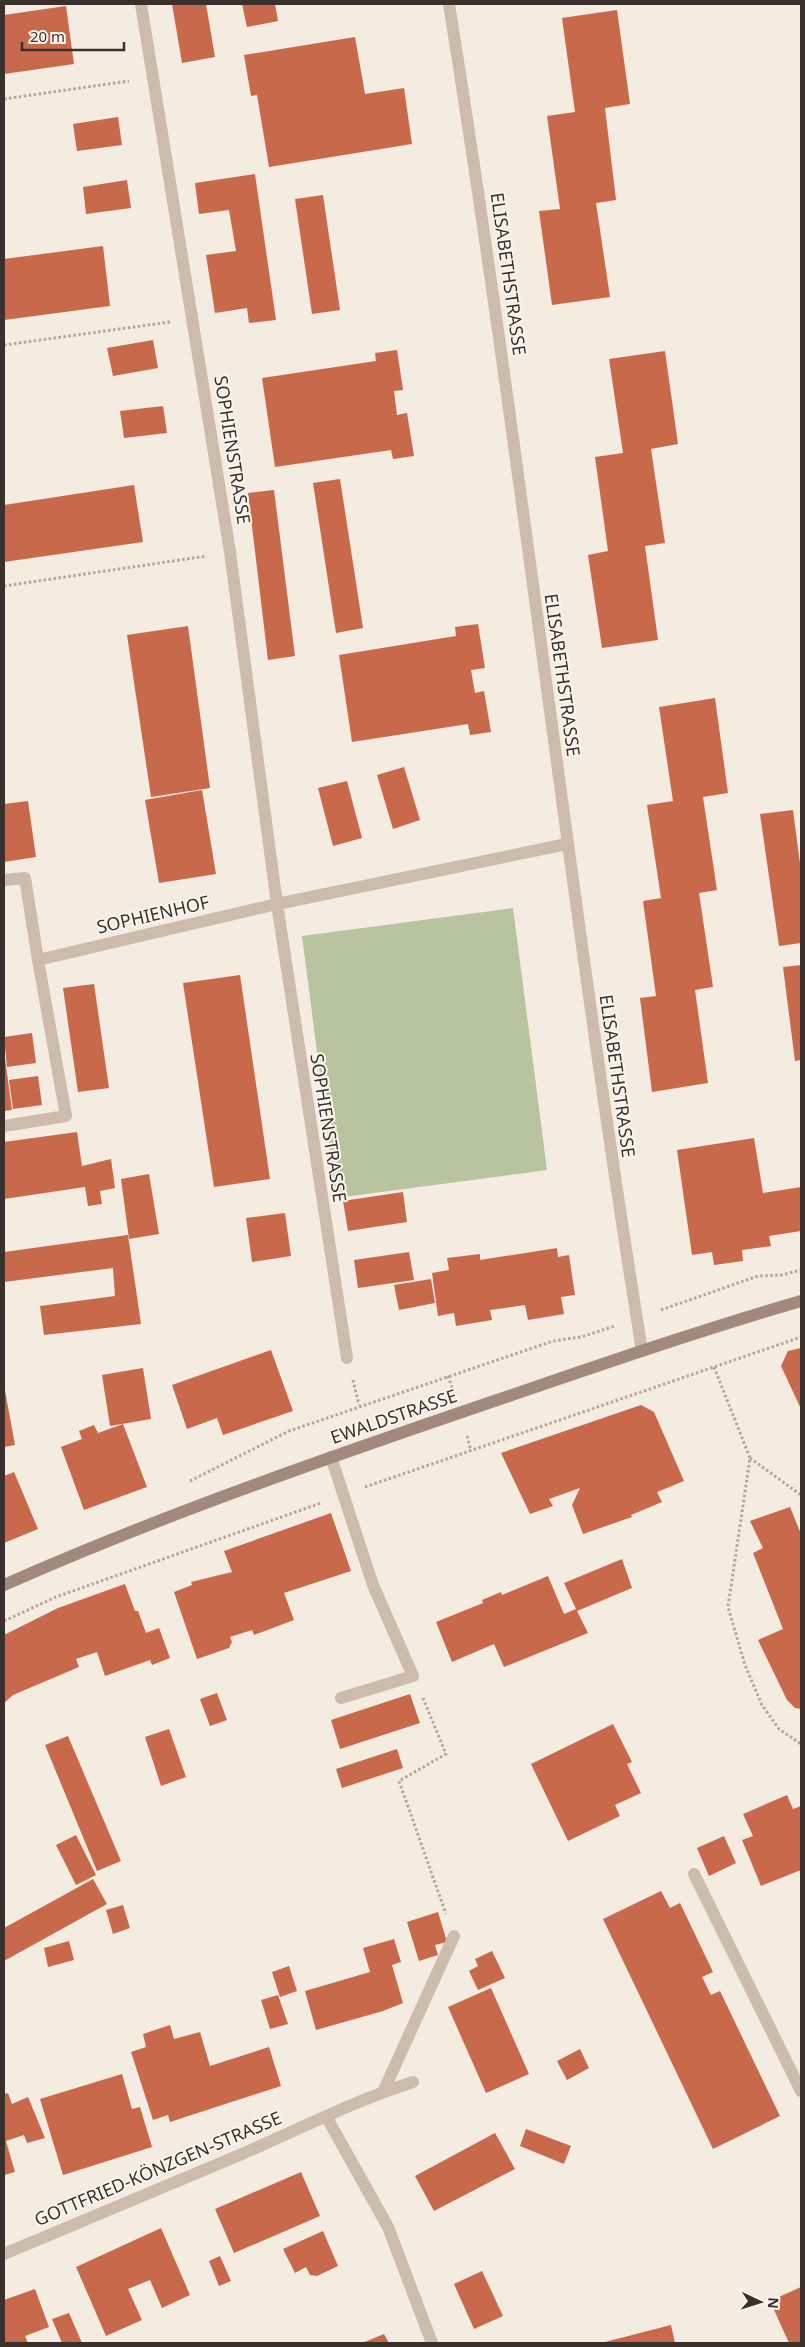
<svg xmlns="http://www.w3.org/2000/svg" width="805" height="2347" font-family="'Noto Sans',sans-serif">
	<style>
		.green { fill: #b8c4a0 }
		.building { fill: #c8694b }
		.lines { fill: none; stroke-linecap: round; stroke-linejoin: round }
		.path { stroke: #b9a596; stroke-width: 3; stroke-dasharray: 2.5 2.5; stroke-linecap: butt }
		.lane { stroke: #cdbbac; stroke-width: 12 }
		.street { stroke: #cdbbac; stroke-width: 12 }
		.secondary { stroke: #a18a7d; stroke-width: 12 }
		.labels { text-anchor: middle; stroke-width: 4; stroke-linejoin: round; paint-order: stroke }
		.street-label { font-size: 18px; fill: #3b302b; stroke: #fbf5ee }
	</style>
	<rect width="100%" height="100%" fill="#f4ebe1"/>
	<path class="green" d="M513 908 547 1170 336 1198 302 936Z"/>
	<path class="building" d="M172 4H206L215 57 182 63Z
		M242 4H275L278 21 247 27Z
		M66 6 74 64 4 74V15Z
		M617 10 630 104 605 108 616 200 596 203 610 297 552 305 539 211 560 209 547 116 575 112 562 18Z
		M355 37 365 94 404 88 412 144 269 167 257 95 251 96 244 55Z
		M118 117 122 145 77 151 73 124Z
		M255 174 276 320 249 323 247 308 215 313 206 255 236 251 229 210 199 214 195 183Z
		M127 180 131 208 86 214 83 187Z
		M323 195 340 310 312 314 295 199Z
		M103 246 110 306 4 320V259Z
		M153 340 158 368 113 376 107 348Z
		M397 350 403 390 394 391 397 415 407 413 414 456 393 459 391 450 275 467 262 378 376 361 375 353Z
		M665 351 678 444 651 449 665 543 645 546 658 640 602 648 588 555 608 551 595 457 623 453 609 359Z
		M163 406 167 433 124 438 120 411Z
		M340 479 363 628 336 633 313 483Z
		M134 485 143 542 4 562V505Z
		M274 490 295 656 268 660 248 493Z
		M478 624 485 668 471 670 475 693 484 691 491 732 470 735 468 724 352 742 339 655 456 636 455 627Z
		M188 626 210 788 151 797 127 635Z
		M715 698 728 793 703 797 717 890 699 893 713 987 695 990 708 1083 652 1092 640 998 656 996 643 901 661 898 647 805 673 801 659 707Z
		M404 767 420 820 393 829 377 775Z
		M347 781 362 838 333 846 318 788Z
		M202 790 216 874 159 883 145 800Z
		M28 801 36 857 4 862V804Z
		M793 810 801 871V943L779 946 760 814Z
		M801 965V1060L795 1061 783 967Z
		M240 975 270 1179 214 1187 183 983Z
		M94 984 109 1088 78 1092 63 988Z
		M32 1033 36 1063 7 1067 4 1037Z
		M5 1058 12 1110 4 1111V1059Z
		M38 1076 42 1105 13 1109 9 1080Z
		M77 1132 82 1166 111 1159 115 1188 100 1191 102 1204 88 1206 85 1187 4 1199V1142Z
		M754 1138 763 1193 801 1187V1231L769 1236 771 1246 742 1250 743 1261 714 1265 712 1252 692 1255 677 1150Z
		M149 1174 159 1234 129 1239 121 1179Z
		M403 1192 407 1222 348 1231 343 1201Z
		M285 1213 291 1256 252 1262 246 1218Z
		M128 1235 141 1324 44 1335 40 1306 115 1296 113 1268 4 1282V1252Z
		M557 1248 558 1257 569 1255 575 1295 561 1297 564 1314 528 1320 525 1305 490 1310 492 1320 456 1326 454 1313 438 1316 432 1273 449 1270 447 1258 480 1254V1260Z
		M409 1252 414 1280 358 1288 354 1260Z
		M431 1279 435 1303 399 1310 394 1285Z
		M801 1348V1409L781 1366 788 1351Z
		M271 1350 293 1411 223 1435 217 1418 187 1429 172 1385Z
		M143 1368 151 1419 110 1426 102 1375Z
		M4 1385 15 1445 4 1447Z
		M641 1405 654 1412 684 1481 657 1492 662 1502 631 1515 632 1517 583 1534 572 1505 580 1488 549 1499 553 1506 530 1514 501 1453Z
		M123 1424 147 1487 84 1510 61 1447 82 1439 79 1431 94 1425 98 1433Z
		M14 1472 38 1529 4 1543V1476Z
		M790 1507 801 1534V1709L795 1708 787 1700 758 1640 783 1629 753 1553 763 1548 750 1521Z
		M331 1513 351 1571 284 1593 294 1620 254 1635 252 1630 230 1637 232 1642 229 1648 197 1659 174 1592 192 1585 191 1582 232 1572 224 1551Z
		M622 1559 632 1588 577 1611 588 1633 504 1667 494 1644 452 1662 436 1622 483 1603 482 1600 501 1592 502 1595 548 1576 564 1614 576 1609 564 1583Z
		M125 1584 135 1611H138L146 1633 159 1628 170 1658 152 1665 150 1660 105 1676 97 1652 76 1659 79 1667 13 1695 4 1703V1635L58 1608Z
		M217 1693 227 1720 210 1726 200 1699Z
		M410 1694 420 1723 340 1749 331 1720Z
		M613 1724 632 1762 627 1764 641 1793 615 1805 620 1816 568 1841 531 1764Z
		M169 1729 186 1777 161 1786 145 1737Z
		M68 1736 121 1861 97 1871 45 1745Z
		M397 1749 403 1768 342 1788 336 1769Z
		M787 1795 793 1809 801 1806V1870L761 1886 742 1840 753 1836 743 1814Z
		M76 1835 96 1875 76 1885 56 1845Z
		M724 1836 736 1863 709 1876 697 1848Z
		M93 1879 107 1904 4 1961V1928Z
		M661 1891 670 1908 680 1903 713 1972 702 1977 711 1995 720 1991 780 2116 713 2149 603 1919Z
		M123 1905 130 1928 113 1934 106 1910Z
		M438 1912 447 1942 435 1945 438 1955 419 1961 407 1922Z
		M394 1939 401 1962 392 1965 403 2003 383 2011 316 2030 305 1991 370 1972 363 1948Z
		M69 1941 74 1960 48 1967 44 1948Z
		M492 1951 505 1978 478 1990 469 1971 478 1966 475 1959Z
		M289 1966 297 1991 280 1997 272 1972Z
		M491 1988 529 2074 486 2093 448 2007Z
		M278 1995 288 2024 270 2029 261 2000Z
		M170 2025 174 2039 200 2032 210 2066 269 2047 281 2086 170 2122 168 2115 153 2120 131 2052 146 2047 143 2034Z
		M580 2049 589 2068 567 2080 557 2061Z
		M122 2074 132 2109 140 2107 152 2147 63 2175 40 2099Z
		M8 2093 12 2104 28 2097 45 2138 27 2143 24 2135 6 2141 15 2172 4 2175V2094Z
		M526 2129 571 2146 564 2164 520 2146Z
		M495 2133 515 2169 434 2211 415 2176Z
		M301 2172 320 2216 234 2253 215 2209Z
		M161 2228 190 2295 162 2308 150 2280 128 2289 142 2320 106 2336 76 2267Z
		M323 2231 338 2266 317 2276 310 2275 306 2267 295 2273 283 2249Z
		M220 2256 231 2281 219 2286 209 2261Z
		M482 2271 503 2316 474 2329 454 2284Z
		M801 2287V2343H789L770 2301Z
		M35 2289 49 2327 25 2336 28 2343H4V2300Z
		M69 2313 82 2343H62L52 2319Z
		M671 2325 675 2343H601Z
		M384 2334 389 2343H362Z"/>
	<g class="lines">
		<path class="path" d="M4 99 129 81
			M4 345 170 322
			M4 586 207 556
			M661 1310 758 1276 782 1275 801 1270
			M714 1367 750 1458 728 1607 745 1665 762 1705 779 1729 801 1744
			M448 1376 453 1390
			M353 1380 359 1405
			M467 1436 471 1451
			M750 1458 801 1495
			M190 1481 289 1431 553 1341 581 1337 615 1326
			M365 1487 801 1337
			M4 1621 56 1597 321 1503
			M423 1698 446 1754 399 1781 446 1914"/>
		<path class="lane" d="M331 1457 373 1585 413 1676 341 1698
			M694 1874 801 2091
			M383 2092 454 1936"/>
		<path class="street" d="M141 4 230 552 277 904 567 844
			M449 4C521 452 570 903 642 1351
			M4 880 25 878 38 960 277 904 347 1358
			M4 1126 66 1116 38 960
			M326 2116 388 2227 432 2343
			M4 2254C83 2220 163 2188 242 2154 299 2129 354 2101 413 2082"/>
		<path class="secondary" d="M4 1585C153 1519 307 1465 462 1412 574 1374 687 1334 801 1301"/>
	</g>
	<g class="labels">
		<g class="street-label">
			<text transform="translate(508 274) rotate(82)" y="6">ELISABETHSTRASSE</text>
			<text transform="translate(232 450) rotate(81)" y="6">SOPHIENSTRASSE</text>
			<text transform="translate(562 675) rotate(82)" y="6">ELISABETHSTRASSE</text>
			<text transform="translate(153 915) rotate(-13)" y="6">SOPHIENHOF</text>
			<text transform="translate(617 1076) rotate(82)" y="6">ELISABETHSTRASSE</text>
			<text transform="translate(328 1128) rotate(81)" y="6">SOPHIENSTRASSE</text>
			<text transform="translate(394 1417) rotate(-19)" y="6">EWALDSTRASSE</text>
			<text transform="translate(158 2169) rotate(-23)" y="6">GOTTFRIED-KÖNZGEN-STRASSE</text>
		</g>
	</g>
	<rect width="805" height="2347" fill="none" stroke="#3b302b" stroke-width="10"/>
	<g transform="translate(760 2302) rotate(94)" stroke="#fbf5ee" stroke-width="4" paint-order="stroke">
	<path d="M0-4L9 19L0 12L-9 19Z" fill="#3b302b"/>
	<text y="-8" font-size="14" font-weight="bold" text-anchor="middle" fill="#3b302b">N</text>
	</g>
	<path d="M22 42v8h102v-8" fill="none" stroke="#3b302b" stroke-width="2.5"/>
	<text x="30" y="42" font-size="15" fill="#3b302b" stroke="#fbf5ee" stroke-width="4" paint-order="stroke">20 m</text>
</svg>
